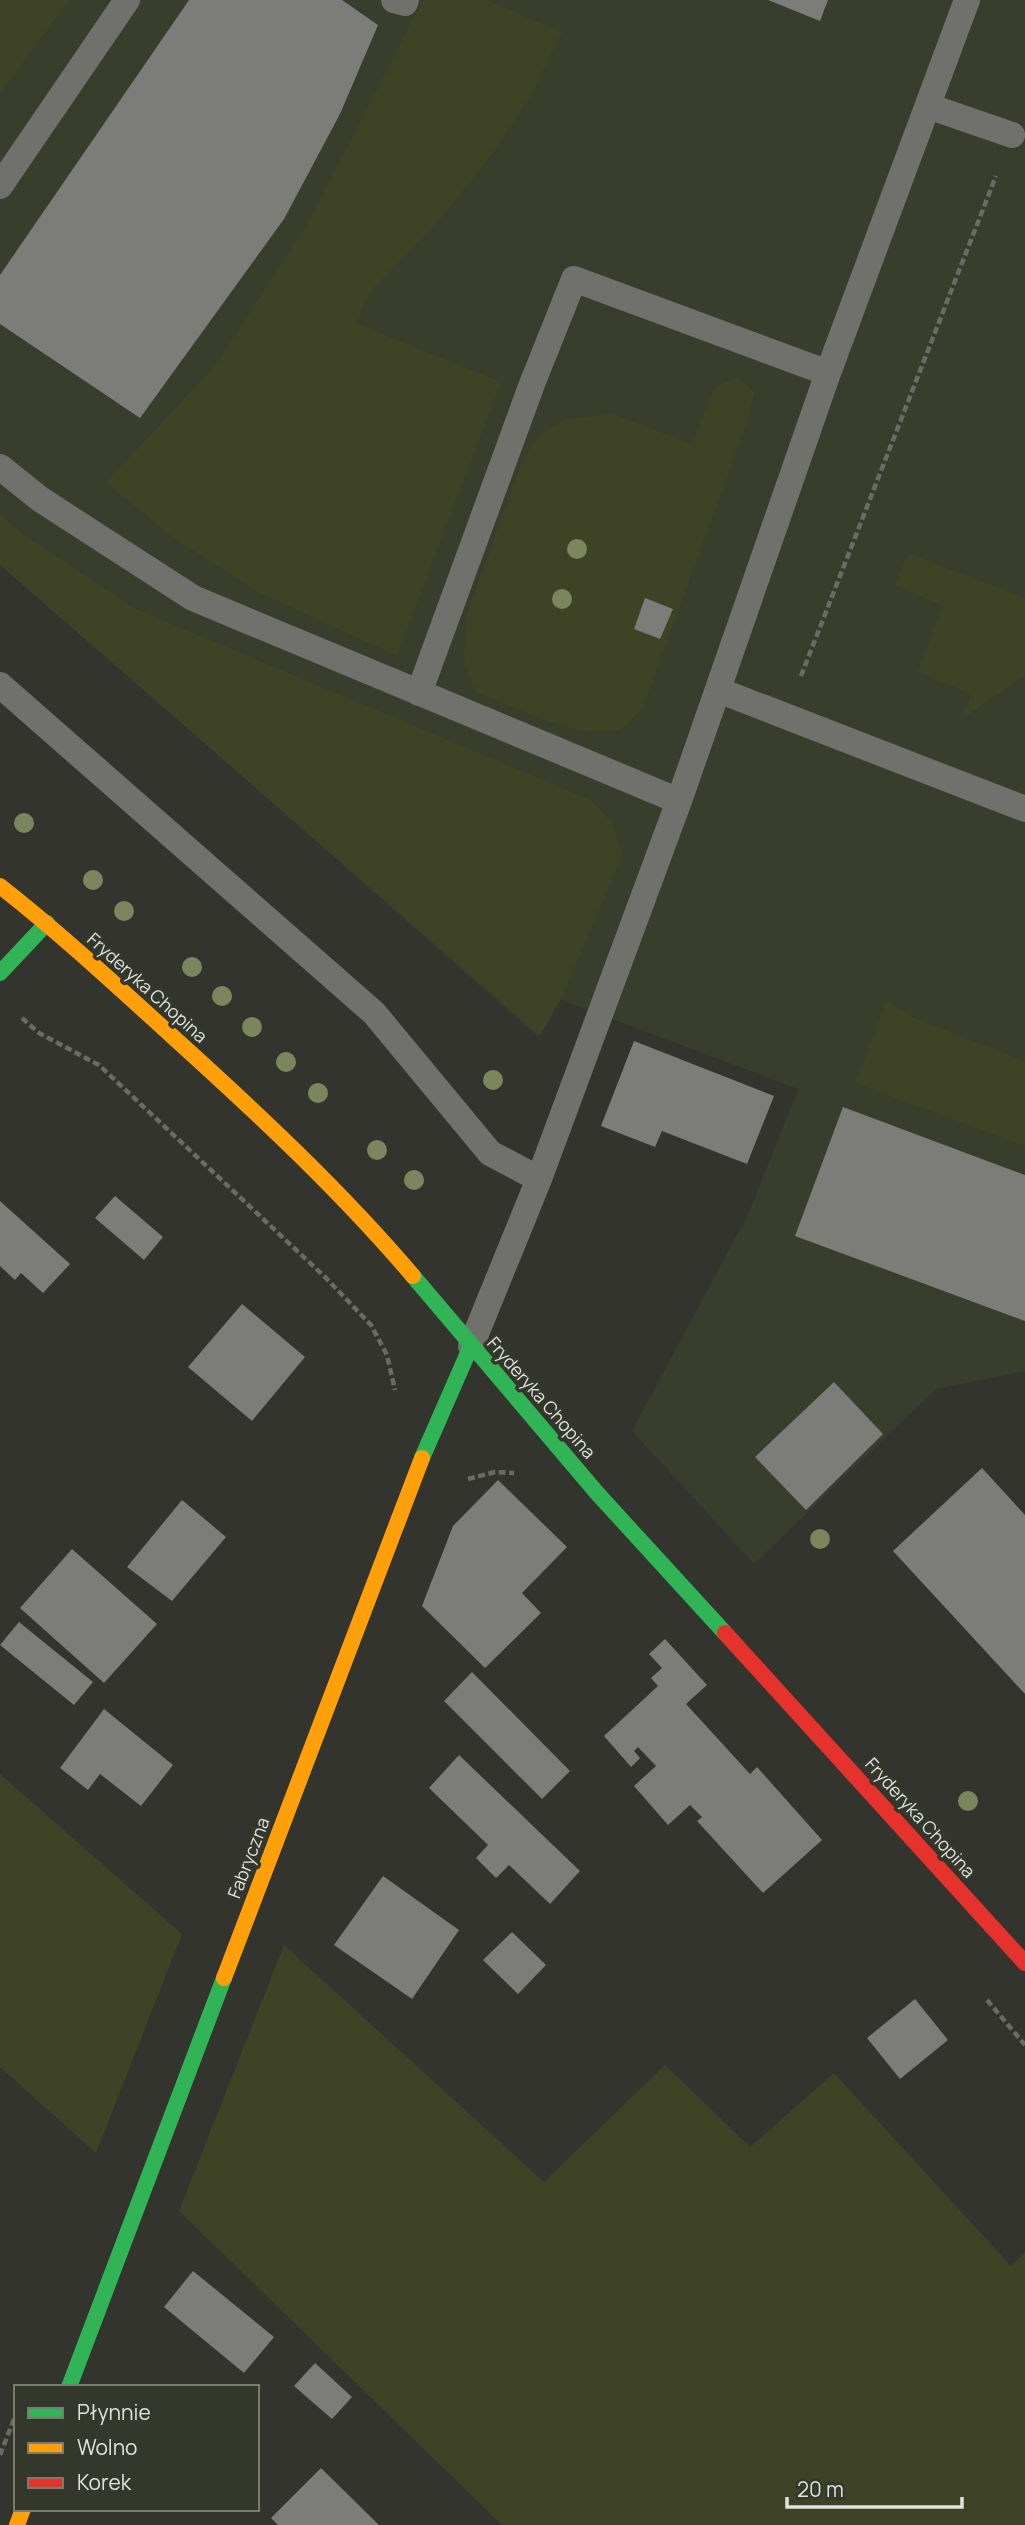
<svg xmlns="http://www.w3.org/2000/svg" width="1025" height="2525" font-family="Manrope,sans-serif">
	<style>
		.built { fill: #393d2c }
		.green { fill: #3d4324 }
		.building { fill: #7c7d78 }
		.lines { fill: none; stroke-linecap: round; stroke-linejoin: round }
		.path { stroke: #6a6b67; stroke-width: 4.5; stroke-dasharray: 7 3.5; stroke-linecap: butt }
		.lane { stroke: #70716d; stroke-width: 26 }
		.fast { stroke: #30b455; stroke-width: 16 }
		.slow { stroke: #ff9f0a; stroke-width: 16 }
		.jam { stroke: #e5322d; stroke-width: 16 }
		.tree { fill: #7c855c }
		.labels { text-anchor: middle; stroke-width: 7; stroke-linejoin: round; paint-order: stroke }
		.street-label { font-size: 18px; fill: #e0e2db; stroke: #34372b }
	</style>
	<rect width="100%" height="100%" fill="#33342e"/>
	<path class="built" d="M0 0H1025V1371L936 1389 754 1564 632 1431 749 1212 798 1089 559 999 538 1037 0 563Z"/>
	<path class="green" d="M0 0H69L0 94Z
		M423 0H487L562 32 530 98 493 153 443 216 371 291 356 323 501 382 397 656 260 593 178 541 106 483 215 365 308 223Z
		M738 378 755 392 746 425 643 707C637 713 629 726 620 729 581 742 513 706 475 692L464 663 467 614 521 464 540 434 566 419 613 414 692 444 715 386Z
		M0 515 23 534 134 608 591 800 613 824 622 856 561 999 540 1036 0 565Z
		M908 553 1025 598V676L963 718 971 694 917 672 943 606 895 585Z
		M887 1000 914 1018 1025 1061V1146L855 1083Z
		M0 1774 182 1934 96 2153 0 2067Z
		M284 1945 544 2182 665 2065 750 2147 834 2073 1011 2266 1025 2252V2525H502L179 2211Z"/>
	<path class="building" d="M189 0H342L378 25 340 114 284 219 140 418 0 324V275Z
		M768 0H828L820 21Z
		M645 598 673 609 660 639 634 629Z
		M634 1041 774 1096 747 1164 662 1131 655 1147 601 1126Z
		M843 1107 1025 1175V1321L795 1236Z
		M115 1196 163 1237 144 1260 95 1218Z
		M0 1201 70 1264 43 1293 21 1273 15 1280 0 1266Z
		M242 1304 305 1357 252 1421 188 1367Z
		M834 1382 883 1434 806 1510 755 1457Z
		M982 1468 1025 1515V1694L893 1551Z
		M498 1480 567 1547 522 1593 541 1613 485 1668 422 1606 453 1526Z
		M182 1500 226 1537 172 1601 127 1567Z
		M72 1549 157 1624 104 1683 20 1608Z
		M19 1622 93 1682 74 1705 0 1645Z
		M665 1639 707 1685 686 1704 750 1774 757 1767 822 1840 763 1893 697 1821 702 1817 690 1805 668 1825 634 1786 656 1766 638 1747 634 1751 640 1758 631 1767 604 1736 658 1686 651 1678 662 1668 649 1654Z
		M472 1672 570 1771 542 1799 444 1701Z
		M104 1709 173 1765 141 1806 100 1774 88 1790 60 1768Z
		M459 1755 580 1871 550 1904 509 1865 496 1878 476 1858 488 1845 429 1788Z
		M383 1876 459 1930 412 1999 334 1945Z
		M512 1932 546 1965 518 1994 483 1960Z
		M915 1999 948 2040 900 2079 867 2038Z
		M193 2271 274 2337 244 2373 164 2307Z
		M315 2363 352 2397 332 2419 294 2386Z
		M321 2468 379 2525H278L271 2518Z"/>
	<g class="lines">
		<path class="path" d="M801 676 996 176
			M22 1018 39 1033 99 1065 326 1278 371 1325 387 1355 395 1390
			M468 1479 495 1472 514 1473
			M987 2000 1025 2045
			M0 2455 16 2414"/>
		<path class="lane" d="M394 0 405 3 406 0
			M928 106 1012 135
			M0 186 127 0
			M0 467 40 499 193 598 679 801
			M0 685 374 1013 490 1153 539 1179
			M718 690 1025 809
			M419 693 532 384 574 279 828 373
			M471 1346 539 1179 679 801 828 373 967 0"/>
		<path class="fast" d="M0 973 47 923
			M413 1276 597 1493 725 1633
			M422 1458 471 1346
			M69 2387 224 1978"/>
		<path class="slow" d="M0 886C60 933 116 985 172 1036 256 1112 340 1190 413 1276
			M224 1978 422 1458
			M17 2525 23 2509"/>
		<path class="jam" d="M725 1633 1025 1963"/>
	</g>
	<g class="tree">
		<circle cx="577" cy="549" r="10"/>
		<circle cx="562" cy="599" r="10"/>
		<circle cx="24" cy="823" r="10"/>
		<circle cx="93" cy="880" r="10"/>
		<circle cx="124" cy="911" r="10"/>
		<circle cx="192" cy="967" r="10"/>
		<circle cx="222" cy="996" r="10"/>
		<circle cx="252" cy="1027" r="10"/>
		<circle cx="286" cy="1062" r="10"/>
		<circle cx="493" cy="1080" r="10"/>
		<circle cx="318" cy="1093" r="10"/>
		<circle cx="377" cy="1150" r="10"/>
		<circle cx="414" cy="1180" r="10"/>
		<circle cx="820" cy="1539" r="10"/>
		<circle cx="968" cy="1801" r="10"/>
	</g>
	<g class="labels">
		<g class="street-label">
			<text transform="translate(147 988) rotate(42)" y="6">Fryderyka Chopina</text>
			<text transform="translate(541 1398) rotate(49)" y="6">Fryderyka Chopina</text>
			<text transform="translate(920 1818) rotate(48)" y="6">Fryderyka Chopina</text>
			<text transform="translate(249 1858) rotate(-69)" y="6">Fabryczna</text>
		</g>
	</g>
	<rect x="14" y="2385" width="245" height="126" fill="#34372b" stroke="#797b71" stroke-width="2"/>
	<rect x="28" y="2408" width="35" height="10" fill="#30b455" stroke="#797b71" stroke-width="2"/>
	<text x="77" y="2420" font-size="21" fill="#e0e2db">Płynnie</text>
	<rect x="28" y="2443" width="35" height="10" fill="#ff9f0a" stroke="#797b71" stroke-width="2"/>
	<text x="77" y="2455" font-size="21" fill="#e0e2db">Wolno</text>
	<rect x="28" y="2478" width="35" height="10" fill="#e5322d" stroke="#797b71" stroke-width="2"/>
	<text x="77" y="2490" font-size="21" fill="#e0e2db">Korek</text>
	<path d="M787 2497v10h175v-10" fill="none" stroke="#e0e2db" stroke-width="3.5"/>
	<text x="797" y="2497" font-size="21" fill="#e0e2db" stroke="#34372b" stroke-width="5" paint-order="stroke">20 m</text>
</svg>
